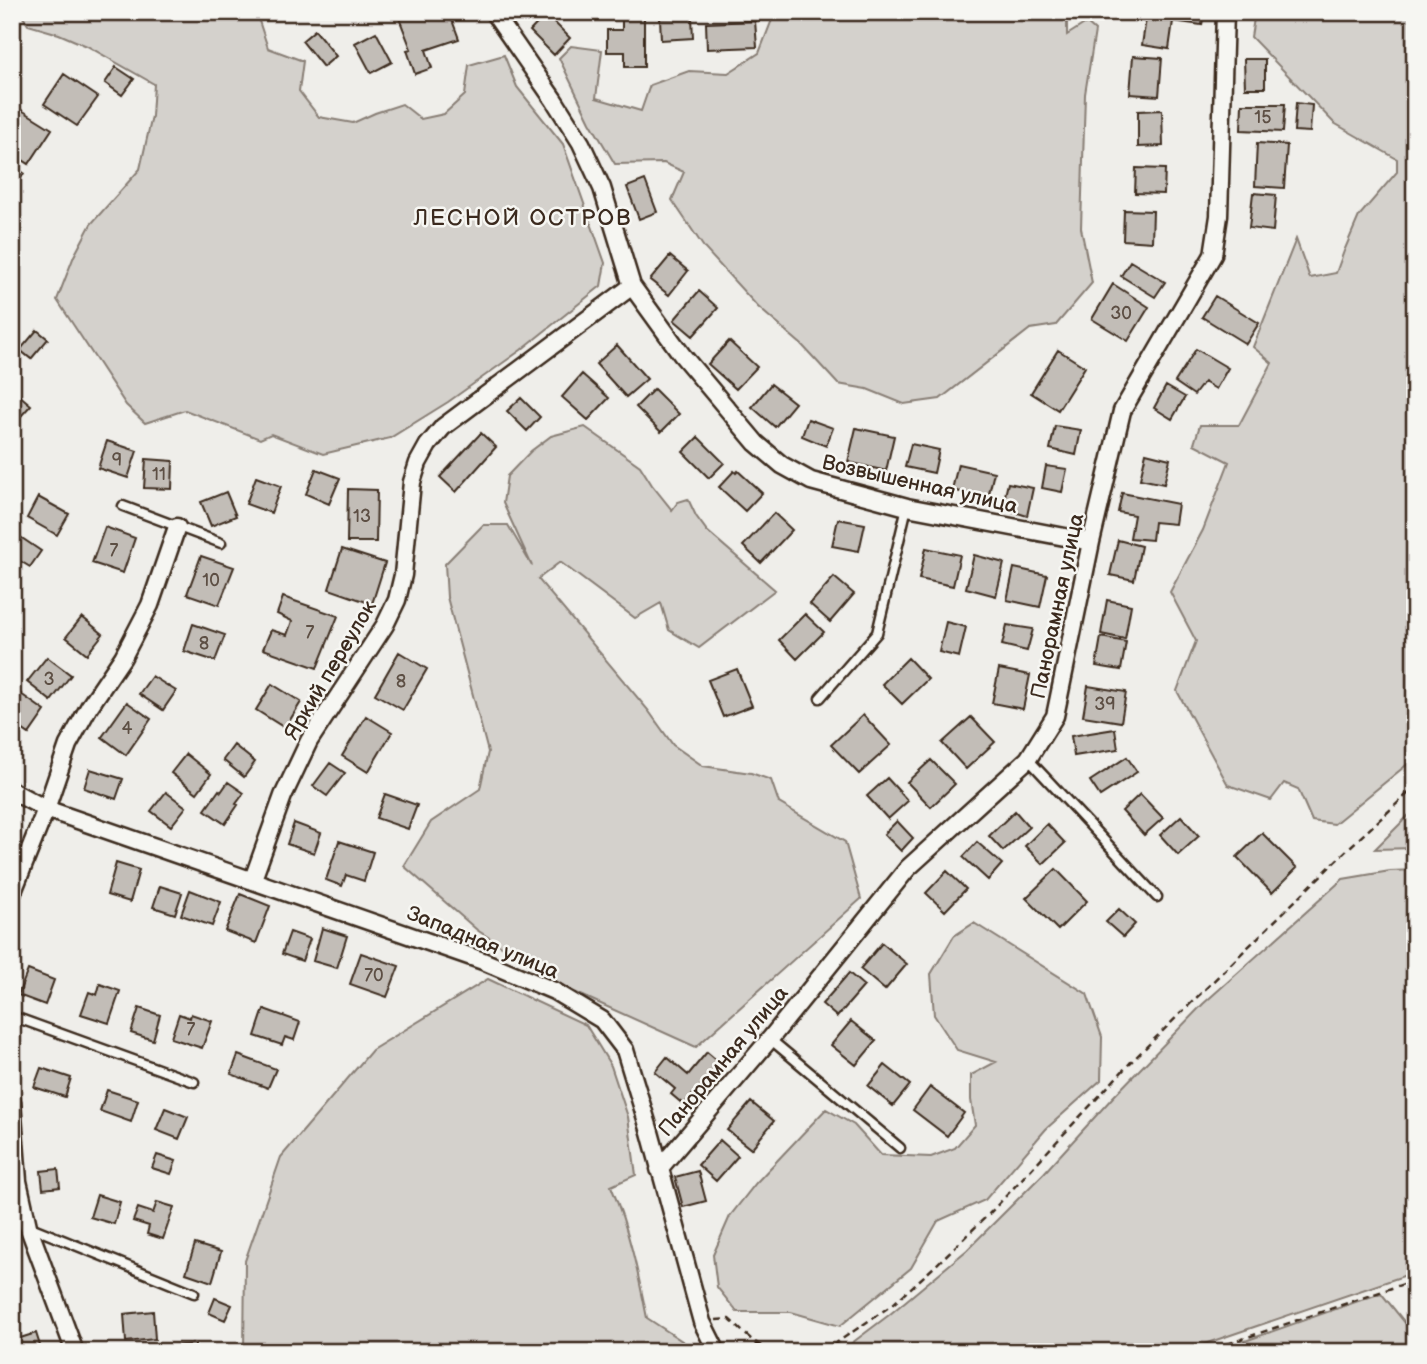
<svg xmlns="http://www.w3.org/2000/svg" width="1427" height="1364" font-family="'Balsamiq Sans',sans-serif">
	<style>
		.green { fill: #d4d1cc; stroke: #887e75; stroke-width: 2 }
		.building { fill: #c2bdb7; stroke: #3b2a1e; stroke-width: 2 }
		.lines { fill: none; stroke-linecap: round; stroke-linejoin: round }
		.lane-casing { stroke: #3b2a1e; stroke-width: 13 }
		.street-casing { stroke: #3b2a1e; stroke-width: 21 }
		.path { stroke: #3b2a1e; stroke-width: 2.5; stroke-dasharray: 7 5; stroke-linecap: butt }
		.lane { stroke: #f6f6f2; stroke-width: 8 }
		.street { stroke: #f6f6f2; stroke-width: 16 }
		.labels { text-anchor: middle; stroke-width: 5; stroke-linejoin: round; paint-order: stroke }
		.number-label { font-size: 18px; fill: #5d4f44 }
		.street-label { font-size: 21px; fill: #3b2a1e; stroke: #f6f6f2 }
		.neighbourhood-label { font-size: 23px; letter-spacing: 2px; fill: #3b2a1e; stroke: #f6f6f2 }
	</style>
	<rect width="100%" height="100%" fill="#efeeea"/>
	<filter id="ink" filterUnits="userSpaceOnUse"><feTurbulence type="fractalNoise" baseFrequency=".0143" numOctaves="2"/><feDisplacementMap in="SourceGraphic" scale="14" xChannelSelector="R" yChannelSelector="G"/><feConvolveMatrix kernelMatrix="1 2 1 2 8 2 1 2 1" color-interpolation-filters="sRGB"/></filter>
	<g filter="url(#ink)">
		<path class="green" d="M20 12H256L268 48 303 61 299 91 319 117 353 123 375 113 402 104 421 119 444 114 465 95 469 65 504 55 517 87 563 144 605 263 601 286 521 350 448 402 390 438 323 454 271 434 260 439 185 410 145 423 126 405 57 300 74 256 91 224 140 169 152 116 154 84 87 46 59 34 28 25Z
			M775 12H1067V35L1086 23 1095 31 1085 94 1081 228 1092 283 1056 325 1030 329 940 399 904 404 867 389 838 384 802 345 758 307 705 249 672 200 684 172 664 163 615 164 590 122 559 58 571 46 602 50 596 98 641 111 650 85 689 71 728 73 759 53Z
			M1255 12H1415V758L1334 824 1312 821 1298 789 1284 783 1271 800 1228 785 1177 691 1196 641 1170 592 1203 530 1229 462 1194 444 1200 425H1239L1272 363 1253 347 1296 239 1310 278 1336 273 1344 251 1359 216 1397 172V159L1334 123 1251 37Z
			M585 427 640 466 652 485 672 510 678 502 688 499 696 516 707 531 775 590 699 648 669 630 661 603 635 618 560 562 538 579 648 710 673 745 703 766 751 773 771 780 779 803 845 842 861 899 696 1047 570 990 477 930 404 866 431 822 480 789 488 752 447 597 445 564 483 525H508L532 566 503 503 507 476 531 451 551 436Z
			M1415 809V848L1375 849Z
			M1415 870V1272L1181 1352H840L889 1315 967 1250 1044 1173 1113 1097 1203 1004 1343 879 1390 871Z
			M974 923 1087 994 1102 1037 1101 1080 1046 1129 985 1200 938 1221 911 1268 840 1326 791 1312H737L717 1287 713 1255 730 1216 756 1183 826 1109 854 1125 881 1155 931 1157 955 1148 975 1125 971 1100V1075L996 1062 957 1050 934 1015 931 974 954 936Z
			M488 979 586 1025 611 1066 628 1117 636 1175 611 1186C629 1229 638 1273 647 1318L688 1345 691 1352H244L245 1261 281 1157 372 1050Z
			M1381 1293 1415 1335V1352H1214Z"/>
		<path class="building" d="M417 12H449L459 39 426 50 432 68 415 74 407 50 411 49 399 18Z
			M1147 12H1204L1202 25 1173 21 1169 49 1142 45Z
			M546 14 570 38 554 55 530 31Z
			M622 15H644V67H625V52H607V30H622Z
			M692 17 693 38 661 40 660 18Z
			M755 21 757 47 707 49 706 23Z
			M315 30 336 56 323 67 302 41Z
			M376 32 392 62 371 73 355 43Z
			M1133 56 1162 58 1159 96 1130 94Z
			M1244 59H1265V88H1245Z
			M116 67 134 79 122 95 105 83Z
			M64 74 98 97 77 126 44 104Z
			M1296 103 1312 105 1310 132 1294 131Z
			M1242 104H1285L1283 132 1241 130Z
			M20 109 52 129 29 164 12 153V120Z
			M1162 110 1163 146 1138 147V111Z
			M1257 143 1287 145 1284 188 1255 186Z
			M12 166 24 173 12 193Z
			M1136 168 1165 169 1164 194 1135 193Z
			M645 180 657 212 639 219 627 187Z
			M1253 193 1276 195 1273 231 1249 228Z
			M1124 210 1153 211 1152 242 1123 240Z
			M670 256 688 271 669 295 650 280Z
			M1130 261 1165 282 1155 297 1121 276Z
			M1113 284 1149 307 1128 341 1092 319Z
			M699 291 718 308 693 336 674 320Z
			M1215 296 1259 323 1246 344 1202 317Z
			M37 330 48 339 31 359 20 350Z
			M729 341 757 367 736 389 708 364Z
			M617 345 647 379 626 397 596 364Z
			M1196 349 1228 368 1216 389 1204 382 1194 395 1175 382Z
			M1058 350 1085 367 1058 410 1031 393Z
			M582 374 609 398 588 420 562 397Z
			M771 384 795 403 775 427 752 407Z
			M1166 386 1185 397 1172 419 1154 408Z
			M12 389 31 405 12 426Z
			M654 389 679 414 661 432 636 407Z
			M521 398 540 417 527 431 507 411Z
			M808 419 833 428 826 446 802 436Z
			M1055 426 1081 430 1076 455 1050 449Z
			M856 428 894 436 886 471 848 462Z
			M481 433 496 447 456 492 440 477Z
			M698 437 724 463 709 478 683 452Z
			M107 441 137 451 128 478 98 468Z
			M911 444 939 450 934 473 905 467Z
			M1146 453 1170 459 1164 484 1140 479Z
			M146 459 173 461 172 489 144 488Z
			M958 464 994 472 988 498 952 490Z
			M1046 466 1067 469 1062 492 1042 488Z
			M316 469 340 478 329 504 306 494Z
			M734 471 736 473 738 471 762 493 745 511 719 487Z
			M256 477 281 486 271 513 246 504Z
			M1008 483 1033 488 1027 516 1002 508Z
			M348 489 377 490 376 542H347Z
			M226 492 236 516 211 526 201 502Z
			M1122 493 1178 504 1175 524 1154 522 1152 540 1130 538 1134 515 1118 512Z
			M38 497 69 514 57 535 27 518Z
			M774 513 792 530 761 563 743 546Z
			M838 519 865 524 859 551 832 546Z
			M105 527 135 538 123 573 92 563Z
			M13 532 41 551 30 567 12 556Z
			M1118 540 1141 546 1134 580 1110 575Z
			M926 548 960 555 953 586 919 579Z
			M342 549 385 563 372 604 329 589Z
			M974 555 1004 563 996 596 966 588Z
			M201 556 234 567 219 605 187 594Z
			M1014 568 1047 575 1040 607 1007 600Z
			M834 577 854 594 830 622 810 604Z
			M283 597 338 616 317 668 263 649 271 630 287 635 292 621 277 614Z
			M1107 600 1131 605 1125 639 1101 634Z
			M805 614 824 632 797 659 779 640Z
			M82 617 103 634 87 654 66 637Z
			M946 622 966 627 959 657 939 652Z
			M193 624 225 635 215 661 184 651Z
			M1007 625 1033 629 1027 651 1002 645Z
			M1101 637 1126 642 1121 670 1096 666Z
			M399 652 427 669 403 710 375 694Z
			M47 657 71 675 51 701 27 682Z
			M908 658 928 679 902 704 882 684Z
			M737 669 752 706 723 717 708 680Z
			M999 669 1030 675 1023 709 992 703Z
			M152 676 176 691 163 710 139 694Z
			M272 684 301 702 285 728 256 710Z
			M1088 686 1126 692 1121 722 1083 716Z
			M21 694 45 711 29 734 12 722V706Z
			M127 702 151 719 126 755 102 737Z
			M863 715 891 745 859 774 831 745Z
			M366 716 392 732 368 772 342 756Z
			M971 717 995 742 966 769 942 743Z
			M1115 729 1118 749 1074 756 1071 736Z
			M234 745 255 762 244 777 223 760Z
			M186 754 211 774 197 793 171 773Z
			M1127 757 1137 772 1100 796 1090 781Z
			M931 760 955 784 931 807 907 782Z
			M330 763 345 773 327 796 313 786Z
			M90 769 123 779 116 799 84 788Z
			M887 778 908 801 888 819 867 796Z
			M228 782 244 793 236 804 238 805 225 824 205 810 219 790 221 792Z
			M166 792 186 807 171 826 151 811Z
			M385 794 417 805 408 829 376 818Z
			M1140 794 1163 818 1144 835 1122 811Z
			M1015 811 1029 827 1003 851 989 836Z
			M1181 816 1199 836 1178 855 1160 835Z
			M897 821 913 838 901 851 884 834Z
			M294 823 321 833 314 853 287 844Z
			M1047 824 1065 843 1043 864 1025 846Z
			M1262 833 1297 868 1272 893 1237 857Z
			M339 841 373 852 364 881 346 875 342 886 326 880Z
			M977 842 1002 864 988 880 963 857Z
			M116 863 139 870 130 902 107 895Z
			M1056 869 1087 901 1058 930 1026 898Z
			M947 871 966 889 945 911 926 893Z
			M160 886 182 893 175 914 153 907Z
			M190 890 221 902 212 926 181 915Z
			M240 894 270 906 256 943 225 931Z
			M1119 909 1135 924 1123 937 1106 922Z
			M322 928 347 936 337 968 313 961Z
			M290 932 310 939 302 961 282 954Z
			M882 943 907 964 885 990 860 969Z
			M361 953 399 966 387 997 350 984Z
			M28 970 54 980 45 1005 18 995Z
			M849 973 864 986 837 1017 822 1004Z
			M100 984 120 991 109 1023 81 1014 89 992 97 995Z
			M139 1008 160 1015 153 1040 131 1033Z
			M264 1009 300 1022 294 1040 285 1037 282 1045 255 1036Z
			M179 1014 190 1018 191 1014 212 1021 202 1048 171 1038Z
			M851 1021 876 1041 856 1065 831 1045Z
			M707 1052 720 1063 684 1105 671 1094 675 1089 655 1072 667 1057 688 1075Z
			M238 1055 276 1069 268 1088 231 1074Z
			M885 1065 910 1085 893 1106 868 1086Z
			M41 1068 71 1078 65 1097 34 1087Z
			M930 1087 964 1113 947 1136 913 1110Z
			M107 1090 138 1100 131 1122 100 1111Z
			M751 1102 774 1121 751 1149 727 1130Z
			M165 1108 188 1117 179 1139 156 1130Z
			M720 1140 738 1156 716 1181 698 1165Z
			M157 1155 176 1161 171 1174 152 1168Z
			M58 1169 60 1187 43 1189 41 1171Z
			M698 1171 706 1201 683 1207 675 1177Z
			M97 1195 120 1202 114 1224 90 1217Z
			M157 1202 174 1207 163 1239 147 1234 149 1226 133 1221 138 1208 153 1213Z
			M195 1244 221 1252 212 1282 186 1273Z
			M215 1298 232 1305 225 1320 209 1313Z
			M153 1311 155 1339 126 1342 124 1314Z
			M36 1333 42 1352H18L14 1340Z
			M195 1344V1352H127V1349Z"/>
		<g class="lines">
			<g class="lane-casing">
				<path id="lane" d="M123 506 221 543
					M820 698 877 633 907 507
					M1028 759 1157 897
					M12 1016 194 1082
					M770 1039 900 1148
					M28 1226 194 1293"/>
			</g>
			<g class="street-casing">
				<path id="street" d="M493 12 554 100 581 143 602 188 632 286 682 355 756 443 782 465 811 481 907 507 1091 542
					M12 791 46 809 483 961 554 991 602 1020 625 1050 650 1132 702 1322 717 1352
					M253 879 283 796 309 741 385 625 397 600 403 575 412 482 418 463 428 445 443 427 632 286
					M12 894 46 809 68 745 89 707 123 657 150 605 177 527
					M12 1101 18 1181 28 1226 75 1352
					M659 1169 770 1039 908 868 1028 759 1055 716 1091 542 1122 411 1213 255 1219 216 1225 12"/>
			</g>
			<path class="path" d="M716 1320 729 1319 753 1341 772 1352
				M755 1343 760 1352
				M823 1352 892 1305 934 1267 991 1212 1130 1063 1351 846 1415 787
				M1204 1352 1415 1280"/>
			<use href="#lane" class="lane"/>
			<use href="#street" class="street"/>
		</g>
	</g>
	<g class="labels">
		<g class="number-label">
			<text x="1263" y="123">15</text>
			<text x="1121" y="319">30</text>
			<text x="117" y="466">9</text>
			<text x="159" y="480">11</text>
			<text x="362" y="522">13</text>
			<text x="114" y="556">7</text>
			<text x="211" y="586">10</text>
			<text x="310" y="638">7</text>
			<text x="204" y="649">8</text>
			<text x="49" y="685">3</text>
			<text x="401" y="687">8</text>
			<text x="1105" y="710">39</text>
			<text x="127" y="734">4</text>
			<text x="374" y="981">70</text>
			<text x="191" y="1035">7</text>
		</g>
		<g class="street-label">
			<text transform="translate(920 484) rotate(13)" y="7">Возвышенная улица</text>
			<text transform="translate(1057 606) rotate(-78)" y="7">Панорамная улица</text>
			<text transform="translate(330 670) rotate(-59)" y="7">Яркий переулок</text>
			<text transform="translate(483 942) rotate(22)" y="7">Западная улица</text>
			<text transform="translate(723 1061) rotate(-50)" y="7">Панорамная улица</text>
		</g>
		<g class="neighbourhood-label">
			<text x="523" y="225">ЛЕСНОЙ ОСТРОВ</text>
		</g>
	</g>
	<rect width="1427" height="1364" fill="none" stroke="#f6f6f2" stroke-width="42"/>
	<rect x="21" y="21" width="1385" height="1322" fill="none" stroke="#3b2a1e" stroke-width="2.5" filter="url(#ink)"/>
</svg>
